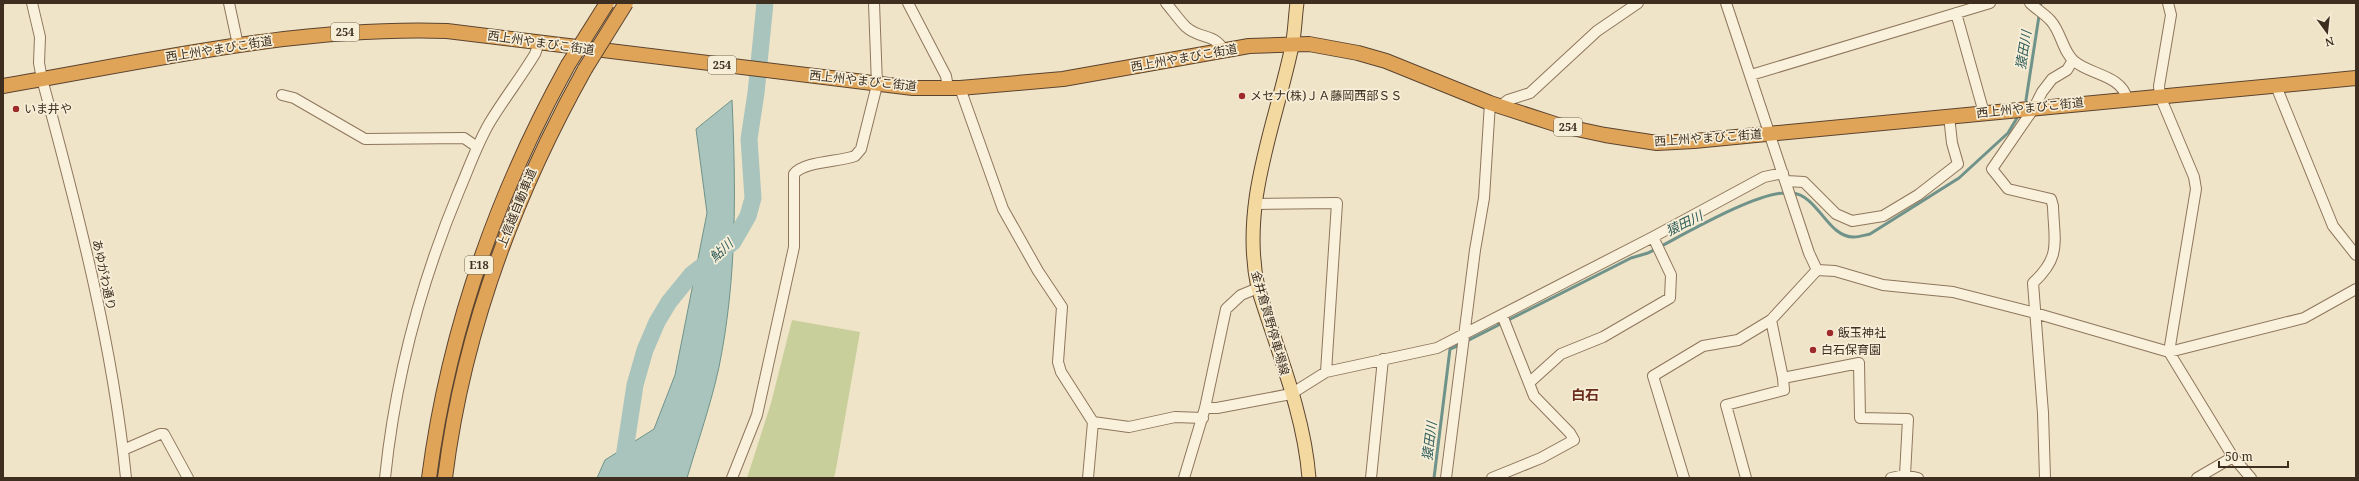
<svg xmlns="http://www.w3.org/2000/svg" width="2359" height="481" font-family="'Noto Serif','Noto Sans JP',serif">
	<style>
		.green { fill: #c9cf9b }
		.water { fill: #a9c4bc; stroke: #6f938a }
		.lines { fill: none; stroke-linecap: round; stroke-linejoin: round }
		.stream { stroke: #6f938a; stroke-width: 3 }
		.river { stroke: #a9c4bc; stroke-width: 17 }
		.minor-casing { stroke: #8d765c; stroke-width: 12 }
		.major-casing { stroke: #5b4430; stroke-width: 15 }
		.highway-casing { stroke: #5b4430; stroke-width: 16 }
		.minor { stroke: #faf1dc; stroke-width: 10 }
		.major { stroke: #f3d9a0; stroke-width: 13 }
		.highway { stroke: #e0a458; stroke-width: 14 }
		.highway-bridge-casing { stroke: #5b4430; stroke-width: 16; stroke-linecap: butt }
		.highway-bridge { stroke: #e0a458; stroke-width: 14 }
		.poi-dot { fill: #9e2a2b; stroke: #f7eed8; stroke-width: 1.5 }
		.labels { text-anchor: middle; stroke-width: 3.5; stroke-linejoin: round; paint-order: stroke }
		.shield { fill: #f7eed8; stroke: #756857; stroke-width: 1 }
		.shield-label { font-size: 11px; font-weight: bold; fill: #3d2e20 }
		.street-label { font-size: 12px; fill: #3d2e20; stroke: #f7eed8 }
		.poi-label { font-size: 12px; fill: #3d2e20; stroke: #f7eed8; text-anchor: start }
		.water-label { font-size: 13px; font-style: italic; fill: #2f5d5a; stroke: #f7eed8 }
		.quarter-label { font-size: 14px; font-weight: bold; fill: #6b2e1e; stroke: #f7eed8 }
	</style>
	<rect width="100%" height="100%" fill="#f0e4c8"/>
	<path class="green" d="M792 320 860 332 836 469 834 478H747L771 403Z"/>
	<path class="water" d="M732 100C736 188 737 279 719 367 711 404 698 441 687 478H597L605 460 654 429 675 375 707 213 696 129Z"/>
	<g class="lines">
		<path class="stream" d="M3 4V3
			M2026 100 2041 3
			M1792 193C1818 195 1828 238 1854 237 1859 237 1865 235 1870 234L1959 178 2008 133 2017 118
			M1467 341 1631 258 1648 253C1678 238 1757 191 1787 193
			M1434 478 1450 349 1462 344"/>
		<path class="river" d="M624 478V457L635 385 645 350 657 322 669 302 691 275 733 242 748 216 753 198 749 139 756 93 765 3"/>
		<g class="minor-casing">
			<path id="minor" d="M32 3 40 37 39 63 42 79C77 208 113 345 126 478
				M229 3 238 45
				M908 3 946 76 948 88
				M1166 3C1173 11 1179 20 1186 27 1201 40 1212 32 1224 50
				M1726 3 1809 253 1817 270
				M2030 3C2036 9 2045 14 2051 21 2061 32 2063 52 2074 61 2090 75 2122 75 2127 99
				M2168 3 2171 15 2159 86 2160 96 2194 177 2196 189 2169 352 2233 457 2251 478
				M1956 13 1984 113
				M1751 75 1990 3
				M2276 86 2333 226 2356 255
				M960 88 1003 209 1038 271 1062 307 1058 362 1061 372 1093 422 1088 478
				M282 95 294 98 365 139 464 138 477 147
				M1500 106 1508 100 1530 93 1597 31 1638 3
				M1786 181 1804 182 1836 214 1852 221 1883 216 1918 195 1958 164 1952 143 1949 116
				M1254 204 1337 203 1326 372
				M1817 270 1835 271 1883 285 1953 292 2035 313 2169 352 2304 318 2356 289
				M1771 320 1783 378 1859 363 1860 418 1908 419 1905 475
				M1530 382 1561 354 1603 337 1670 298 1671 275 1653 237
				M1205 408H1217L1291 394 1326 372 1437 348 1653 237 1764 177 1783 173
				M1093 422 1129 427 1175 417 1203 418
				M123 450 160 434H164L188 478
				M385 478C395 380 421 282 459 191 469 168 477 144 490 122 504 99 521 77 535 54L539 43
				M732 478 757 415 794 247V174C804 161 839 162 855 156L861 149 877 85 874 3
				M1184 478 1205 408 1226 309 1241 295 1258 288
				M1371 478 1383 359
				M1446 478 1475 250 1484 198 1490 103
				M1492 478 1541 458 1574 440 1570 433 1534 396 1502 315
				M1684 478 1653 376 1703 346 1738 340 1771 320 1817 270
				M1746 478 1726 405 1784 390 1783 378
				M1891 478 1905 475 1918 478
				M2045 478 2043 413 2033 283C2062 256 2054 242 2053 206L2051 199 2008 189 1992 169 2034 108 2042 92 2052 79 2067 70 2073 60
				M2197 478 2233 457"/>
		</g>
		<g class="major-casing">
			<path id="major" d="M1297 3C1295 17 1295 32 1292 46 1275 127 1240 204 1258 288 1277 350 1304 413 1309 478"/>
		</g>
		<g class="highway-casing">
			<path id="highway" d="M3 86C150 61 297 26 447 31L913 88H960L1063 79 1249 46 1309 44 1358 53 1386 61 1490 103 1558 125 1605 135 1657 143 1694 141 2356 78
				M429 478C448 332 497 193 568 65
				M445 478C463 333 514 196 585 69"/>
		</g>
		<use href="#minor" class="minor"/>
		<use href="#major" class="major"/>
		<use href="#highway" class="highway"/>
		<g class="highway-bridge-casing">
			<path id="highway-bridge" d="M568 65 607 3
				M585 69 626 3"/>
		</g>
		<use href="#highway-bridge" class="highway-bridge"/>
	</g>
	<g class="poi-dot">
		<circle cx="1242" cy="96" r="4"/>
		<circle cx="16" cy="109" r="4"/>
		<circle cx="1830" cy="333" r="4"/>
		<circle cx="1813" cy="350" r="4"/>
	</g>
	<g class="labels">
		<g class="shield">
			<rect x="331" y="23" width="28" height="18" rx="3"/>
			<rect x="708" y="56" width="28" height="18" rx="3"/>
			<rect x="1554" y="118" width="28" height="18" rx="3"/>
			<rect x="465" y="256" width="28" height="18" rx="3"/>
		</g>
		<g class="shield-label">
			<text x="345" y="36">254</text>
			<text x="722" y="69">254</text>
			<text x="1568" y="131">254</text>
			<text x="479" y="269">E18</text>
		</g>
		<g class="street-label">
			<text transform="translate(541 43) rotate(8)" y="4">西上州やまびこ街道</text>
			<text transform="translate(219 49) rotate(-9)" y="4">西上州やまびこ街道</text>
			<text transform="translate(1184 58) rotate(-10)" y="4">西上州やまびこ街道</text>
			<text transform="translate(863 81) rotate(6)" y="4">西上州やまびこ街道</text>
			<text transform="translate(2030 108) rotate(-6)" y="4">西上州やまびこ街道</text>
			<text transform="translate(1708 138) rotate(-4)" y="4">西上州やまびこ街道</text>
			<text transform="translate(517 208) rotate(-68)" y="4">上信越自動車道</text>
			<text transform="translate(104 275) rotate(78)" y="4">あゆがわ通り</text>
			<text transform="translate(1270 323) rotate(74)" y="4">金井倉賀野停車場線</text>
		</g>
		<g class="poi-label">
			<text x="1250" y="100">メセナ(株)ＪＡ藤岡西部ＳＳ</text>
			<text x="24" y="113">いま井や</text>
			<text x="1838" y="337">飯玉神社</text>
			<text x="1821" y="354">白石保育園</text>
		</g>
		<g class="water-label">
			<text transform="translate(2023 50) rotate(-81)" y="5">猿田川</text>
			<text transform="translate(1684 223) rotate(-26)" y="5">猿田川</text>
			<text transform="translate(721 250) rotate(-42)" y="5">鮎川</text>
			<text transform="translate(1429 441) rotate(-83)" y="5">猿田川</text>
		</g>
		<g class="quarter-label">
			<text x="1585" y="400">白石</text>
		</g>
	</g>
	<rect width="2359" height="481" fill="none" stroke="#3d2e20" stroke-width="8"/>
	<g transform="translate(2327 32) rotate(165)" stroke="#f7eed8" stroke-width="3" paint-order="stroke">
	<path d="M0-3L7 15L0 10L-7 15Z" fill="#3d2e20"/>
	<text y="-6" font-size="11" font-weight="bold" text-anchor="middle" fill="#3d2e20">N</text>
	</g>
	<path d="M2219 461v6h69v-6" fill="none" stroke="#3d2e20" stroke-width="2"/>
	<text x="2225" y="461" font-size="12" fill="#3d2e20" stroke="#f7eed8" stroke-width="3" paint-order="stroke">50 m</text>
</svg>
